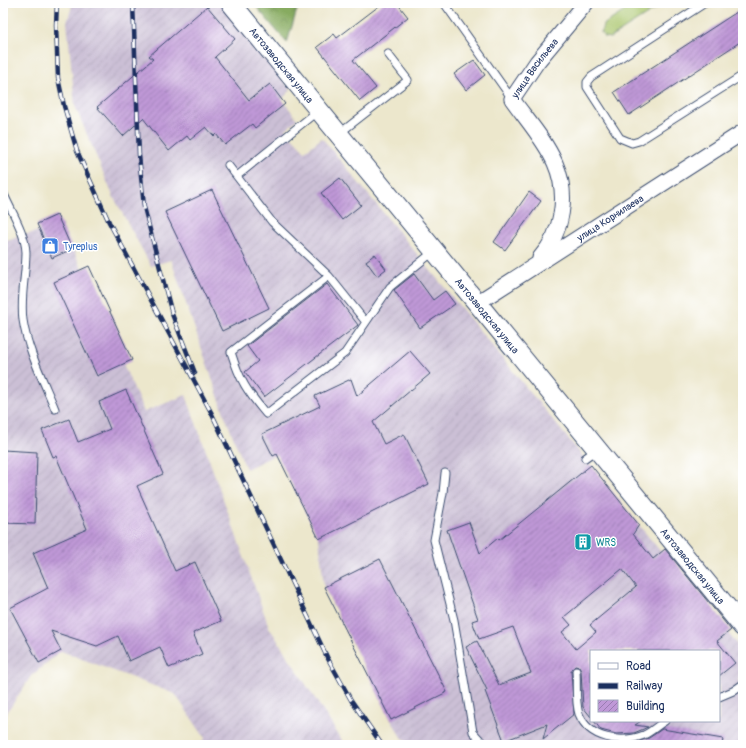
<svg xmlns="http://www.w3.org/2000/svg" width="746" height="748" font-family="Pangolin,sans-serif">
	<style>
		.industrial { fill: url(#industrial-furrows); fill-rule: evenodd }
		.forest { fill: url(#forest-crowns); stroke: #516d5f }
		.green { fill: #aac66d; stroke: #627a66 }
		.building { fill: url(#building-hatch); fill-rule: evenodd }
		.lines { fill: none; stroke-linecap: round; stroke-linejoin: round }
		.service-casing { stroke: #3a4b6e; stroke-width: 9 }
		.minor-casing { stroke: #3a4b6e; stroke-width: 17 }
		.tertiary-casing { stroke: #3a4b6e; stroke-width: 21 }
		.service { stroke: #fff; stroke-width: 7 }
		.minor { stroke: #fff; stroke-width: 15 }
		.tertiary { stroke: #fff; stroke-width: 19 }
		.rail-casing { stroke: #1b2f5e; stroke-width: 4.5 }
		.rail { stroke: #fff; stroke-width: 3; stroke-dasharray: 9; stroke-linecap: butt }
		.labels { text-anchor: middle; stroke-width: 3; stroke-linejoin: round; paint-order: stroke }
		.street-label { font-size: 10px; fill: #1b2f5e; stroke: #fff }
		.shop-label { font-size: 10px; fill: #366cbe; stroke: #fff; text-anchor: start }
		.culture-label { font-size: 10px; fill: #0d838f; stroke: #fff; text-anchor: start }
	</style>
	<defs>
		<pattern id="industrial-furrows" width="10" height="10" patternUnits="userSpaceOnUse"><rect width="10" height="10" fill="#cbbfd5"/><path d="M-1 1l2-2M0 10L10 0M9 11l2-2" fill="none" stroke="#aea4b9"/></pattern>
		<pattern id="forest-crowns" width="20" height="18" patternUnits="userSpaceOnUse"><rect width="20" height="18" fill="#87ab60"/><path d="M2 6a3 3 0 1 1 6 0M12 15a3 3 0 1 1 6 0" fill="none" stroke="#6e8c52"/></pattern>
		<pattern id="building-hatch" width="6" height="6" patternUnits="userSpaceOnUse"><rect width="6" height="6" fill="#bf98d7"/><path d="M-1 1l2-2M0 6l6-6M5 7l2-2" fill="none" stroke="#9a7cb2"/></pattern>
	</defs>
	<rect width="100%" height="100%" fill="#fff"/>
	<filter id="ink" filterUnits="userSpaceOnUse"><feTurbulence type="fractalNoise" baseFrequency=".025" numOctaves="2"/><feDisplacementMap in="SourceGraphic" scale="8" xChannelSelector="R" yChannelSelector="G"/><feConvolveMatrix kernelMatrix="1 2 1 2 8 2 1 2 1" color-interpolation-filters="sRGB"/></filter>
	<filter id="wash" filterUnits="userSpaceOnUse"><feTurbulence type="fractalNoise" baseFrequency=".012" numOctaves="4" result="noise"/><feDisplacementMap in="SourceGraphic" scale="16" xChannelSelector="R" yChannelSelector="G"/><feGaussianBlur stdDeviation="0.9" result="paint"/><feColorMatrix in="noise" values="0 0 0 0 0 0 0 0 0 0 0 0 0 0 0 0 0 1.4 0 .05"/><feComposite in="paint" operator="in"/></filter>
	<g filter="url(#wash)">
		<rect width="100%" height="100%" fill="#ece7cc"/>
		<path class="industrial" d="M73 3H220L291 90 282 99 297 119 285 130 305 151 322 138 661 552 665 549 731 630 728 633 743 652V669L738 679 743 686V745H410L399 734 324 587 319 539 277 454 246 469 226 419 171 260 151 266 113 196 75 106 67 22ZM591 651H719V721H591Z
			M57 215 82 269 89 266 132 360 123 364 144 412 186 395 269 627 345 745H199L205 738 175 694 61 651 31 676 3 719V241L39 231 37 224Z"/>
		<path class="forest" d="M253 3H299L287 43Z"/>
		<path class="green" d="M637 3H665L610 38 604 37 601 32 603 25Z"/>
		<g id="blocks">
			<path class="building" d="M383 3H397L408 17 353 60 376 88 360 101 317 47 334 34 337 38Z
				M207 6 235 39 215 57 249 100 270 84 285 104 255 128 252 124 225 145 216 134 214 136 206 127 190 140 187 136 169 151 143 118 123 136 97 107 153 59 149 56Z
				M743 8V40L629 115 614 92Z
				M474 60 485 75 466 90 454 74Z
				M340 178 361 205 342 220 321 193Z
				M212 190 269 308 222 331 165 212Z
				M529 192 541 201 505 250 494 242Z
				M57 215 72 249 52 258 37 224Z
				M375 254 386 269 377 276 366 261Z
				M89 266 132 360 97 376 54 282Z
				M414 274 433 300 445 291 455 304 420 328 394 290Z
				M327 284 358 325 264 397 245 372 258 361 247 346Z
				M410 351 430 374 373 422 384 444 404 434 429 484 319 539 277 454 273 456 262 434 320 406 315 396 351 379 357 396Z
				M126 390 163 474 137 486 175 571 195 562 221 621 193 633 202 654 169 668 160 647 129 661 118 636 97 646 51 631 61 651 39 663 10 608 48 588 33 553 87 529 56 456 53 457 42 430 69 419 78 442 110 429 99 402Z
				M3 450 37 452 35 524 3 523Z
				M591 465 639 525 633 534 653 559 665 549 731 630 717 641 735 663 719 676V651H591V717L583 707 581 671 579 667 575 666 571 671 574 714 543 739 547 724 504 741 485 691 487 690 466 647 477 641 499 685 531 673 513 627 479 639 472 621 478 619 447 530 469 522 480 553 498 538 499 540ZM622 569 636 587 590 625 596 632 576 649 562 632 571 625 564 617Z
				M380 559 447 692 391 720 324 587Z
				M594 721H641L635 725 648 727 634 733 616 734 601 730Z
				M662 729 723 739 722 745H613L612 743 636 742 649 738Z"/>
		</g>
	</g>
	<g filter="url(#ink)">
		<use href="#blocks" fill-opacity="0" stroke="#3a4b6e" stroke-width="1"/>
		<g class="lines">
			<g class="service-casing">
				<path id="service" d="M444 3 512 99
					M705 3 591 77 587 82V87L620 138 632 143 639 141 743 75
					M340 133 408 80 388 54
					M228 165 272 222 329 276 365 321
					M237 176 319 110
					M3 192C11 211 25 232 26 252 26 275 20 297 23 320 27 349 44 382 55 409
					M329 276 231 352C240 381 247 391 266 414L345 353 390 287 433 252
					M585 458 596 450
					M445 473 443 493 434 540 454 620 473 732 485 745
					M576 671C577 684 575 702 579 714 589 739 621 744 644 735 651 732 658 725 665 721
					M719 697 733 691 743 684"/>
			</g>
			<g class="minor-casing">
				<g id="minor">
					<path id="s1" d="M540 258C563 232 569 195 555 163 545 140 526 119 512 99L537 62 586 3"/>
					<path id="s2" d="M477 303 743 132"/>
				</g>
			</g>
			<g class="tertiary-casing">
				<g id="tertiary">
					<path id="s3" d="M231 3 743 627"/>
				</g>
			</g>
			<use href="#service" class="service"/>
			<use href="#minor" class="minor"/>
			<use href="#tertiary" class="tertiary"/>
			<g class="rail-casing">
				<path id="rail" d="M57 3 56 25 58 78 64 106 77 151 109 222 211 412 327 657 351 700 382 745
					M133 3 139 155 144 207 172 314 195 373"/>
			</g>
			<use href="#rail" class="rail"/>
		</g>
	</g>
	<defs>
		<g id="shop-square" transform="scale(0.9)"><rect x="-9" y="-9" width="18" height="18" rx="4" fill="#3f7fe0" stroke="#fff"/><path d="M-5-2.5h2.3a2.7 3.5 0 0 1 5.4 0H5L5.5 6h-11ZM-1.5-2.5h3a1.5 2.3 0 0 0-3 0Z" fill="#fff"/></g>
		<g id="building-square" transform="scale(0.9)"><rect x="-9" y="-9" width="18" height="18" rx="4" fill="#0f9aa8" stroke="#fff"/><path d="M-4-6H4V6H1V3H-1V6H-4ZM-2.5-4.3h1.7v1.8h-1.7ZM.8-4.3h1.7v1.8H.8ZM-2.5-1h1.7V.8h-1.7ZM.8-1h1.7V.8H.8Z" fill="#fff"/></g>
	</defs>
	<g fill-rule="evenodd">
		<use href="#shop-square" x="50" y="246"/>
		<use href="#building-square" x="583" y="542"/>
	</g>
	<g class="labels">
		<g class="street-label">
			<text dy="4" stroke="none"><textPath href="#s3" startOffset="80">Автозаводская улица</textPath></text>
			<text dy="4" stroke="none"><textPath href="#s1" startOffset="217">улица Васильева</textPath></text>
			<text dy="4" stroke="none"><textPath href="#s2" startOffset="158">улица Корнилаева</textPath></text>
			<text dy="4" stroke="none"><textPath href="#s3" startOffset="404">Автозаводская улица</textPath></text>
			<text dy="4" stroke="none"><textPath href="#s3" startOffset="728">Автозаводская улица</textPath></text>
		</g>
		<g class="shop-label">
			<text x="63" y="250">Tyreplus</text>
		</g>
		<g class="culture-label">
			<text x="596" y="546">WRS</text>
		</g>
	</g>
	<rect width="746" height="748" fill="none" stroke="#fff" stroke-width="16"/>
	<rect x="590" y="650" width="130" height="72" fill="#ffffff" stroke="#a4acbf"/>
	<rect x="598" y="663" width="20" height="6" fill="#ffffff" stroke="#a4acbf"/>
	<text x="626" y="670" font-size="12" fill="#1b2f5e">Road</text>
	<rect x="598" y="683" width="20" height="6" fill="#1b2f5e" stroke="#a4acbf"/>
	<text x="626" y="690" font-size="12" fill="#1b2f5e">Railway</text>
	<rect x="598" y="700" width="20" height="12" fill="url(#building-hatch)" stroke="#a4acbf"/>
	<text x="626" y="710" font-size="12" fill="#1b2f5e">Building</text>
</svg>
